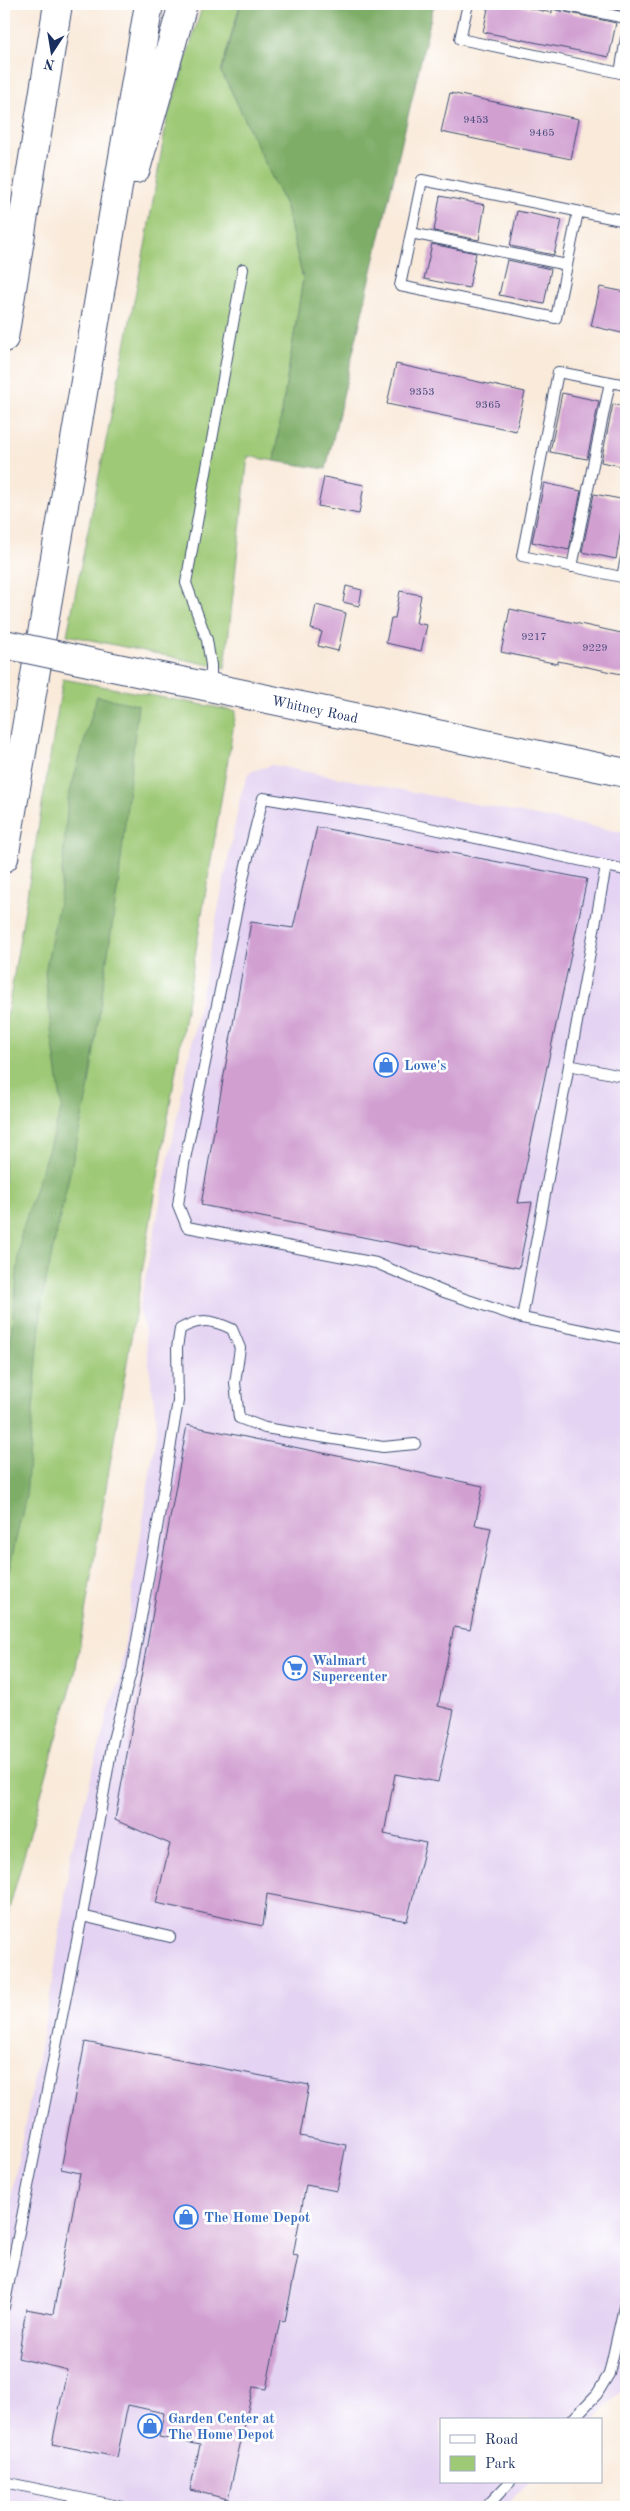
<svg xmlns="http://www.w3.org/2000/svg" width="630" height="2511" font-family="'Old Standard TT',serif">
	<style>
		.built { fill: #e4d3f2 }
		.green { fill: #9ec976; stroke: #5c7c6a }
		.forest { fill: #7ead67; stroke: #4c6e62 }
		.building { fill: #d1a0d1 }
		.lines { fill: none; stroke-linecap: round; stroke-linejoin: round }
		.lane-casing { stroke: #3c4b71; stroke-width: 12 }
		.secondary-casing { stroke: #3c4b71; stroke-width: 30 }
		.highway-casing { stroke: #3c4b71; stroke-width: 30 }
		.lane { stroke: #fff; stroke-width: 10 }
		.secondary { stroke: #fff; stroke-width: 28 }
		.highway { stroke: #fff; stroke-width: 28 }
		.secondary-bridge-casing { stroke: #3c4b71; stroke-width: 30; stroke-linecap: butt }
		.secondary-bridge { stroke: #fff; stroke-width: 28 }
		.labels { text-anchor: middle; stroke-width: 5; stroke-linejoin: round; paint-order: stroke }
		.number-label { font-size: 11px; fill: #484b7b }
		.street-label { font-size: 14px; fill: #1b2f5e; stroke: #fff }
		.shop-label { font-size: 14px; font-weight: bold; fill: #366cbe; stroke: #fff; text-anchor: start }
	</style>
	<rect width="100%" height="100%" fill="#fff"/>
	<filter id="ink" filterUnits="userSpaceOnUse"><feTurbulence type="fractalNoise" baseFrequency=".02" numOctaves="2"/><feDisplacementMap in="SourceGraphic" scale="10" xChannelSelector="R" yChannelSelector="G"/><feConvolveMatrix kernelMatrix="1 2 1 2 8 2 1 2 1" color-interpolation-filters="sRGB"/></filter>
	<filter id="wash" filterUnits="userSpaceOnUse"><feTurbulence type="fractalNoise" baseFrequency=".0096" numOctaves="4" result="noise"/><feDisplacementMap in="SourceGraphic" scale="20" xChannelSelector="R" yChannelSelector="G"/><feGaussianBlur stdDeviation="1.12" result="paint"/><feColorMatrix in="noise" values="0 0 0 0 0 0 0 0 0 0 0 0 0 0 0 0 0 1.4 0 .05"/><feComposite in="paint" operator="in"/></filter>
	<g filter="url(#wash)">
		<rect width="100%" height="100%" fill="#f9eada"/>
		<path class="built" d="M272 765 626 833V2367L622 2389 594 2420H441V2482H530L505 2507H4V2233L53 1980 71 1852 109 1710 119 1682 157 1426 144 1327 139 1309 241 794 249 772Z"/>
		<path class="green" d="M203 4H240L221 72 231 90 286 207 303 279 274 461 248 456 225 668 67 635 146 241 167 119Z
			M63 679 236 711 75 1673 9 1909 4 1941V1034Z"/>
		<path class="forest" d="M241 4H434L326 469 274 461 303 279 286 207 231 90 221 72Z
			M97 696 138 705 119 878 88 1091 42 1299 26 1496 4 1591V1406L21 1234 62 1107 52 1038 45 973 60 897 68 799Z"/>
		<g id="blocks">
			<path class="building" d="M489 4H511L552 13V9L616 23 609 57 483 32Z
				M590 4H620L619 10Z
				M450 93 579 119 571 159 441 132Z
				M440 196 485 205 479 240 434 231Z
				M517 211 562 220 554 255 510 246Z
				M432 244 476 253 469 288 424 279Z
				M507 260 551 269 544 304 499 295Z
				M600 287 626 292V334L591 326Z
				M396 364 525 392 516 431 387 404Z
				M562 393 599 401 587 459 550 452Z
				M613 404 626 406V467L601 462Z
				M324 477 364 485 359 514 318 506Z
				M544 483 581 491 569 550 532 542Z
				M594 494 626 500 616 559 582 552Z
				M346 586 362 590 359 606 343 602Z
				M400 591 421 595 416 623 427 625 421 651 386 643 391 618H395Z
				M316 605 346 613 338 651 318 646 322 632 311 629Z
				M510 609 626 634V675L558 661V664L501 652Z
				M317 827 587 879 518 1203 532 1202 519 1268 201 1205 251 922 293 928Z
				M187 1425 483 1486 475 1525 491 1528 470 1630 454 1627 438 1706 454 1710 438 1782 395 1774 384 1834 426 1843 407 1921 267 1894 263 1926 156 1903 170 1844 115 1820Z
				M85 2042 309 2085 300 2136 346 2145 337 2191 306 2185 293 2255 298 2256 285 2321 280 2320 266 2389 253 2387 228 2499 190 2490 200 2445 159 2437 164 2413 128 2405 117 2457 52 2444 67 2370 18 2358 26 2309 53 2314 80 2173 61 2169Z"/>
		</g>
	</g>
	<g filter="url(#ink)">
		<use href="#blocks" fill-opacity="0" stroke="#3c4b71" stroke-width="1"/>
		<g class="lines">
			<g class="lane-casing">
				<path id="lane" d="M468 4 460 39 620 73 626 38
					M557 4 626 18
					M578 212 556 318 400 286 422 180 626 221
					M411 233 567 265
					M626 385 558 372 522 556 626 578
					M572 567 610 382
					M622 577 626 558
					M211 686V665L207 640 186 583 243 269
					M606 866 378 817 263 798 246 865 184 1164 178 1205 187 1227 376 1263 444 1292 522 1318 626 1339
					M569 1065 626 1077
					M522 1318 606 866 626 870
					M82 1916 113 1740 132 1668 157 1528 178 1401 177 1348 180 1329C201 1318 211 1319 232 1329L240 1348 235 1383 239 1418 265 1428 383 1447 415 1444
					M4 2307 82 1916 170 1937
					M572 2420 597 2394 609 2374 626 2298
					M4 2482 123 2507
					M486 2507 510 2482"/>
			</g>
			<g class="secondary-casing">
				<path id="secondary" d="M103 665 626 773"/>
			</g>
			<g class="highway-casing">
				<path id="highway" d="M136 169 183 4
					M4 338 58 4
					M4 858 149 4"/>
			</g>
			<use href="#lane" class="lane"/>
			<use href="#secondary" class="secondary"/>
			<use href="#highway" class="highway"/>
			<g class="secondary-bridge-casing">
				<path id="secondary-bridge" d="M4 644 103 665"/>
			</g>
			<use href="#secondary-bridge" class="secondary-bridge"/>
		</g>
	</g>
	<defs>
		<g id="shop-ring" transform="scale(1.25)"><circle r="9.5" fill="#fff" stroke="#3f7fe0" stroke-width="1.5"/><path d="M-5-2.5h2.3a2.7 3.5 0 0 1 5.4 0H5L5.5 6h-11ZM-1.5-2.5h3a1.5 2.3 0 0 0-3 0Z" fill="#3f7fe0"/></g>
		<g id="supermarket-ring" transform="scale(1.25)"><circle r="9.5" fill="#fff" stroke="#3f7fe0" stroke-width="1.5"/><path d="M-6-5.5h2.5l.6 2H6L4.5 2H-2.5L-4.4-4H-6ZM-1.5 3.2a1.3 1.3 0 1 0 .1 0ZM3 3.2a1.3 1.3 0 1 0 .1 0Z" fill="#3f7fe0"/></g>
	</defs>
	<g fill-rule="evenodd">
		<use href="#shop-ring" x="386" y="1065"/>
		<use href="#supermarket-ring" x="295" y="1668"/>
		<use href="#shop-ring" x="186" y="2217"/>
		<use href="#shop-ring" x="150" y="2426"/>
	</g>
	<g class="labels">
		<g class="number-label">
			<text x="476" y="123">9453</text>
			<text x="542" y="136">9465</text>
			<text x="422" y="395">9353</text>
			<text x="488" y="408">9365</text>
			<text x="534" y="640">9217</text>
			<text x="595" y="651">9229</text>
		</g>
		<g class="street-label">
			<text transform="translate(315 709) rotate(12)" y="5">Whitney Road</text>
		</g>
		<g class="shop-label">
			<text x="404" y="1070">Lowe's</text>
			<text x="312" y="1665">Walmart<tspan x="312" dy="16">Supercenter</tspan></text>
			<text x="204" y="2222">The Home Depot</text>
			<text x="168" y="2423">Garden Center at<tspan x="168" dy="16">The Home Depot</tspan></text>
		</g>
	</g>
	<rect width="630" height="2511" fill="none" stroke="#fff" stroke-width="20"/>
	<rect x="440" y="2418" width="162" height="65" fill="#ffffff" stroke="#a4acbf"/>
	<rect x="450" y="2435" width="25" height="8" fill="#ffffff" stroke="#a4acbf"/>
	<text x="485" y="2444" font-size="15" fill="#1b2f5e">Road</text>
	<rect x="450" y="2456" width="25" height="15" fill="#9ec976" stroke="#a4acbf"/>
	<text x="485" y="2468" font-size="15" fill="#1b2f5e">Park</text>
	<g transform="translate(52 52) rotate(192)" stroke="#ffffff" stroke-width="4" paint-order="stroke">
	<path d="M0-4L9 19L0 12L-9 19Z" fill="#1b2f5e"/>
	<text y="-8" font-size="14" font-weight="bold" text-anchor="middle" fill="#1b2f5e">N</text>
	</g>
</svg>
